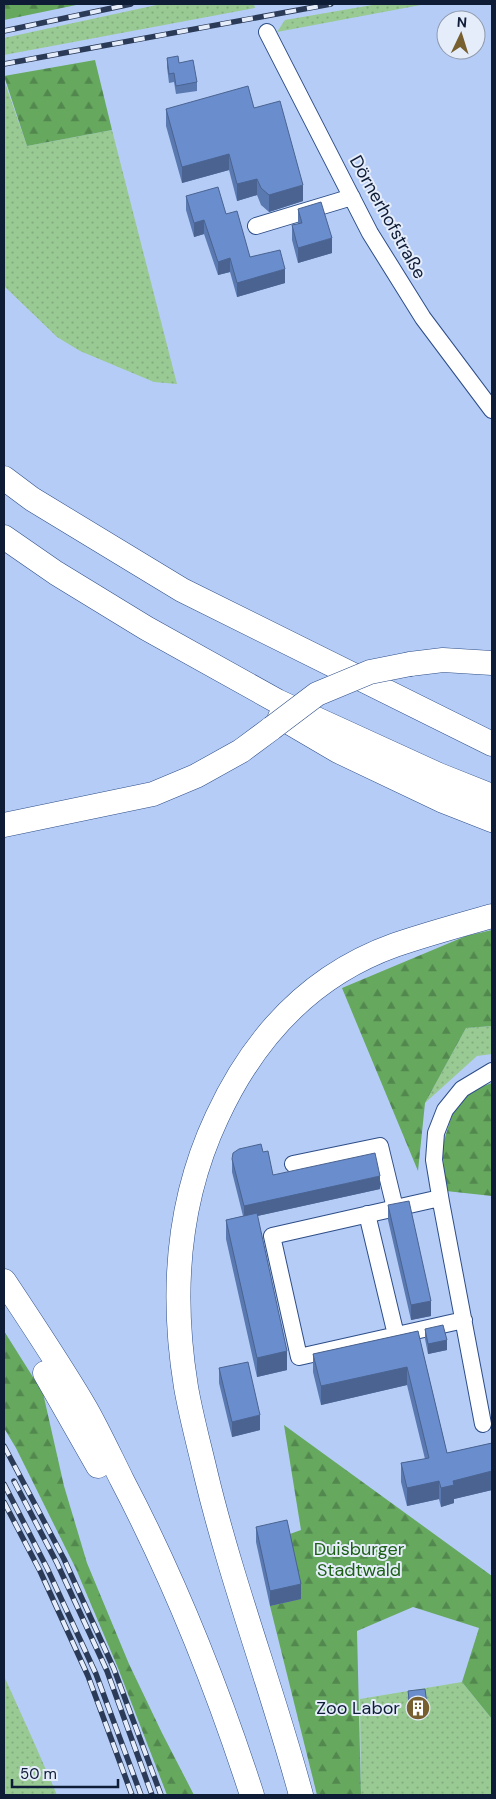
<svg xmlns="http://www.w3.org/2000/svg" width="496" height="1799" font-family="'DM Sans',sans-serif">
	<style>
		.green { fill: url(#green-dots) }
		.forest { fill: url(#forest-firs) }
		.lines { fill: none; stroke-linecap: round; stroke-linejoin: round }
		.minor-casing { stroke: #2d4d88; stroke-width: 18 }
		.highway-casing { stroke: #2d4d88; stroke-width: 25 }
		.minor { stroke: #fff; stroke-width: 16 }
		.highway { stroke: #fff; stroke-width: 24 }
		.rail-casing { stroke: #2b3a57; stroke-width: 5.5 }
		.rail { stroke: #e5edfb; stroke-width: 4; stroke-dasharray: 11; stroke-linecap: butt }
		.highway-bridge-casing { stroke: #2d4d88; stroke-width: 25; stroke-linecap: butt }
		.highway-bridge { stroke: #fff; stroke-width: 24 }
		.wall { fill: #5b79b1 }
		.shaded-wall { fill: #4a6390 }
		.building { fill: #6a8dce; stroke: #4a6390 }
		.labels { text-anchor: middle; stroke-width: 4; stroke-linejoin: round; paint-order: stroke }
		.street-label { font-size: 18px; fill: #0f1c36; stroke: #e5edfb }
		.park-label { font-size: 18px; fill: #1c5f15; stroke: #e5edfb }
		.poi-label { font-size: 18px; fill: #0f1c36; stroke: #e5edfb; text-anchor: end }
	</style>
	<defs>
		<pattern id="green-dots" width="8" height="8" patternUnits="userSpaceOnUse" patternTransform="scale(1.25)"><rect width="8" height="8" fill="#99ca93"/><path d="M2 2h.1M6 6h.1" fill="none" stroke="#83ad7f" stroke-width="1.8" stroke-linecap="round"/></pattern>
		<pattern id="forest-firs" width="22" height="20" patternUnits="userSpaceOnUse" patternTransform="scale(1.25)"><rect width="22" height="20" fill="#65a85e"/><path d="M5 1l3.5 6h-7zM16 11l3.5 6h-7z" fill="#52884e"/></pattern>
	</defs>
	<rect width="100%" height="100%" fill="#b5cdf6"/>
	<path class="green" d="M161 4H254L255 8 4 55V38Z
		M378 4H426L277 32 285 20Z
		M4 80 27 146 112 130 177 384 154 382 80 351 57 337 4 286Z
		M492 1026V1054L477 1056 425 1103 466 1028Z
		M4 1676 33 1740 57 1795H4Z
		M462 1682 492 1719V1795H361L360 1699Z"/>
	<path class="forest" d="M4 4H81L4 20Z
		M95 60 112 130 27 146 4 76Z
		M492 930V1026L466 1028 425 1103 418 1171 342 988 466 936Z
		M492 1083V1196L446 1191 442 1147 452 1115 472 1090Z
		M4 1331 43 1393 64 1486 87 1563 129 1664 162 1733 194 1795H167L118 1668 76 1569 16 1448 4 1428Z
		M284 1425 492 1576V1719L462 1682 479 1628 413 1607 357 1631 361 1795H317L270 1606 300 1599 287 1535 301 1530Z"/>
	<g class="lines">
		<g class="minor-casing">
			<path id="minor" d="M267 32 370 233 423 318 492 410
				M256 226 352 197
				M293 1164 380 1146 395 1208
				M440 1198 272 1236 299 1357 464 1320
				M367 1214 396 1335
				M483 1424 441 1202 434 1160 436 1133 445 1110 462 1089 492 1071"/>
		</g>
		<g class="highway-casing">
			<path id="highway" d="M4 478 32 499 182 590 492 744
				M4 537 56 573 146 628 277 701 439 775 492 796
				M410 664 443 660 492 663
				M280 717 338 751 441 800 492 820
				M4 825 153 794 196 776 241 751 272 728
				M4 1281C32 1323 60 1365 86 1409 99 1432 110 1456 122 1480 175 1581 217 1687 252 1795
				M45 1373 98 1466
				M301 1795C272 1688 232 1583 206 1475 199 1445 191 1416 186 1387 171 1295 177 1202 217 1117 254 1037 311 975 395 945 427 934 460 925 492 916"/>
		</g>
		<use href="#minor" class="minor"/>
		<use href="#highway" class="highway"/>
		<g class="rail-casing">
			<path id="rail" d="M4 31 131 4
				M4 64 331 4
				M4 1446 64 1559 114 1669 161 1795
				M14 1481 57 1563 107 1671 152 1795
				M4 1484 47 1568 96 1674 141 1795
				M4 1502 40 1571 88 1676 132 1795"/>
		</g>
		<use href="#rail" class="rail"/>
		<g class="highway-bridge-casing">
			<path id="highway-bridge" d="M272 728 317 694 370 672 410 664"/>
		</g>
		<use href="#highway-bridge" class="highway-bridge"/>
	</g>
	<path class="wall" d="M167 58 179 63 197 82V91L176 94 174 82 169 83 167 67Z
		M254 108 303 201 269 212 261 205 257 195 237 201 229 170 182 183 166 126V109Z
		M186 196 226 214 250 257 285 283 237 297 230 272 218 275 204 234 194 237 186 210Z
		M298 209 332 253 298 263 292 240V225L298 224Z
		M263 1152 273 1175 380 1189 257 1216 287 1370 257 1377 226 1239V1220L243 1216 232 1172V1159Z
		M388 1205 431 1316 411 1320 388 1220Z
		M425 1329 447 1350 428 1354 425 1339Z
		M418 1331 447 1453 492 1443V1490L454 1499V1503L441 1507 439 1499 407 1506 401 1482V1463L425 1459 407 1385 321 1405 313 1372V1354Z
		M219 1368 260 1430 232 1437 219 1383Z
		M256 1527 301 1599 270 1606 256 1542Z
		M408 1691 427 1704V1715L410 1717 408 1702Z"/>
	<path class="shaded-wall" d="M229 154V170L182 183V167Z
		M257 179V195L237 201V184Z
		M303 185V201L269 212V195Z
		M204 220V234L194 237V223Z
		M332 238V253L298 263V248Z
		M230 258V272L218 275V262Z
		M285 269V283L237 297V283Z
		M380 1176V1189L244 1219V1206Z
		M431 1301V1316L411 1320V1305Z
		M447 1340V1350L428 1354V1344Z
		M287 1351V1370L257 1377V1358Z
		M407 1367V1385L321 1405V1386Z
		M260 1415V1430L232 1437V1422Z
		M492 1471V1490L454 1499V1503L441 1507V1488L453 1481Z
		M439 1481V1499L407 1506V1488Z
		M301 1584V1599L270 1606V1591Z"/>
	<path class="building" d="M178 56 179 63 193 60 197 82 176 86 174 73 169 74 167 58Z
		M248 86 254 108 280 101 303 185 269 195 261 188 257 179 237 184 229 154 182 167 166 109Z
		M218 187 226 214 237 211 250 257 280 250 285 269 237 283 230 258 218 262 204 220 194 223 186 196Z
		M321 202 332 238 298 248 292 225 302 223 298 209Z
		M261 1144 263 1152 268 1151 273 1175 375 1153 380 1176 244 1206 232 1159 233 1153 239 1149Z
		M409 1201 431 1301 411 1305 388 1205Z
		M257 1213 287 1351 257 1358 226 1220Z
		M443 1325 447 1340 428 1344 425 1329Z
		M418 1331 447 1453 492 1443V1471L453 1481 454 1485 441 1488 439 1481 407 1488 401 1463 429 1458 407 1367 321 1386 313 1354Z
		M248 1362 260 1415 232 1422 219 1368Z
		M287 1520 301 1584 270 1591 256 1527Z
		M425 1689 427 1704 410 1706 408 1691Z"/>
	<defs>
		<g id="building-disc" transform="scale(1.25)"><circle r="9.5" fill="#785f30" stroke="#e5edfb"/><path d="M-4-6H4V6H1V3H-1V6H-4ZM-2.5-4.3h1.7v1.8h-1.7ZM.8-4.3h1.7v1.8H.8ZM-2.5-1h1.7V.8h-1.7ZM.8-1h1.7V.8H.8Z" fill="#fff"/></g>
	</defs>
	<g fill-rule="evenodd">
		<use href="#building-disc" x="418" y="1708"/>
	</g>
	<g class="labels">
		<g class="street-label">
			<text transform="translate(388 217) rotate(61)" y="6">Dörnerhofstraße</text>
		</g>
		<g class="park-label">
			<text x="359" y="1555">Duisburger<tspan x="359" dy="21">Stadtwald</tspan></text>
		</g>
		<g class="poi-label">
			<text x="400" y="1714">Zoo Labor</text>
		</g>
	</g>
	<rect width="496" height="1799" fill="none" stroke="#0f1c36" stroke-width="10"/>
	<g transform="translate(461 35) rotate(4)"><circle r="24" fill="#e5edfb" stroke="#8f99ac"/>
	<path d="M0-4L9 19L0 12L-9 19Z" fill="#785f30"/>
	<text y="-8" font-size="14" font-weight="bold" text-anchor="middle" fill="#0f1c36">N</text>
	</g>
	<path d="M12 1779v8h106v-8" fill="none" stroke="#0f1c36" stroke-width="2.5"/>
	<text x="20" y="1779" font-size="15" fill="#0f1c36" stroke="#e5edfb" stroke-width="4" paint-order="stroke">50 m</text>
</svg>
